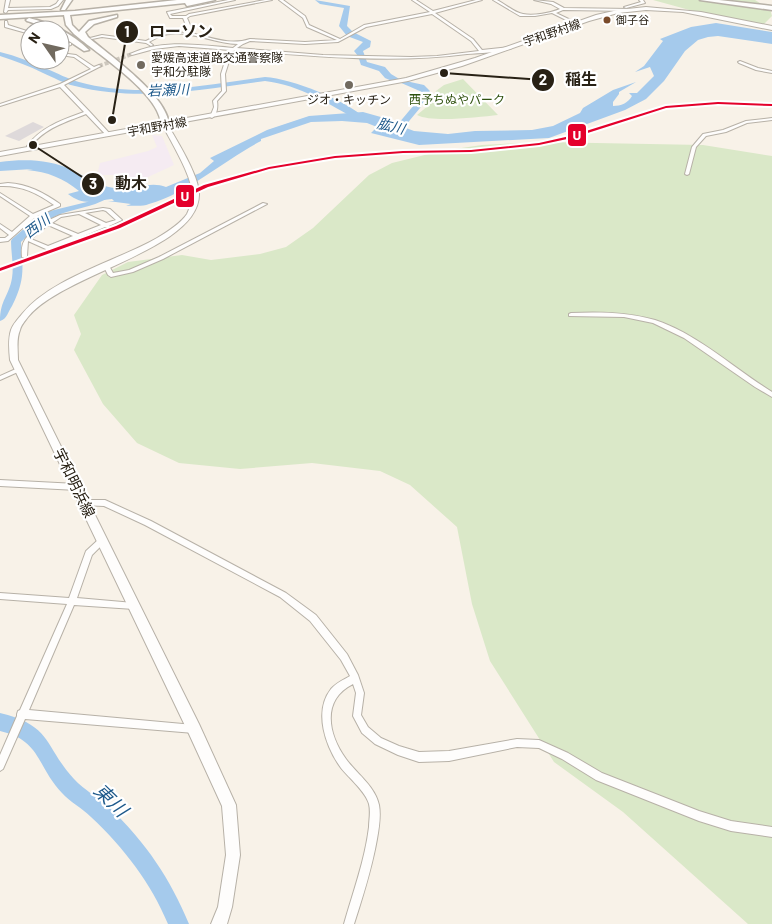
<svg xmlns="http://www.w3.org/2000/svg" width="772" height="924" font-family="Barlow,'Noto Sans JP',sans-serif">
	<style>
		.industrial { fill: #f5ebf2 }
		.green { fill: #dae8c8 }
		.water { fill: #a5caec }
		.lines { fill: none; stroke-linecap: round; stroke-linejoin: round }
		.river { fill: #a5caec; fill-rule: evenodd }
		.building { fill: #ded9da }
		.street-tunnel { stroke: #cec8be; stroke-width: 4; stroke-dasharray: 4 2; stroke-linecap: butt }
		.street-casing { stroke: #b7b1a7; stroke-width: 2 }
		.primary-casing { stroke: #b7b1a7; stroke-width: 2 }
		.highway-casing { stroke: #b7b1a7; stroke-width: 3 }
		.street { fill: #fefdfc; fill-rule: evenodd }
		.primary { fill: #fefdfc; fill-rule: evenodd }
		.highway { fill: #fefdfc; fill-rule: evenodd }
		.rail-1-casing { stroke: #fff; stroke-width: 4 }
		.rail-1 { fill: #e4002b; fill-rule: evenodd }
		.bus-dot { fill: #7a4b2a; stroke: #fff; stroke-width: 2 }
		.poi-dot { fill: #716a5f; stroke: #fff; stroke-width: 2 }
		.labels { text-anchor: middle; stroke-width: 4.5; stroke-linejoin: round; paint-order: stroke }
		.far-bus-label { font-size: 11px; fill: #282115; stroke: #fff; text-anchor: start }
		.far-street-label { font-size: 12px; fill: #282115; stroke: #fff }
		.far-poi-label { font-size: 12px; fill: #282115; stroke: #fff; text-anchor: start }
		.far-park-label { font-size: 12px; fill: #2f510e; stroke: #fff }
		.far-water-label { font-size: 14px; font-style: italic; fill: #1f5a8b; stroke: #fff }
		.street-label { font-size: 15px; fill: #282115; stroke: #fff }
		.near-water-label { font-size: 19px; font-style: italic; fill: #1f5a8b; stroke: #fff }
		.leader { fill: none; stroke: #282115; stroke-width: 2 }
		.callout-dot { fill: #282115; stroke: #fff; stroke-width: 2 }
		.mark-label { font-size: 15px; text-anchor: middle; font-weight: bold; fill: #fff }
		.callout-label { font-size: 16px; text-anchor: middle; font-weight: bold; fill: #282115; stroke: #fff; stroke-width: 4.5; stroke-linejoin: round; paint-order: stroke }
		.line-badge { stroke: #fff; stroke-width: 2 }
		.badge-label { font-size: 14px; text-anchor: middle; font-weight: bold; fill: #fff }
	</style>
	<rect width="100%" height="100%" fill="#f8f2e8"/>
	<path class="industrial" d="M152 135 162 136 174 165 146 178 117 182 120 175H97L100 163 148 151 157 147Z"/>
	<path class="green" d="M653 0H755L770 9 772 16 763 25 704 14Z
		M463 79 498 115C479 117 432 123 417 115L429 105 436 91 444 85Z
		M542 142 703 145 772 156V924H748L623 812 554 762 490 661 472 604 457 527 410 485 380 471 312 463 240 469 179 463 137 443 103 404 74 350 81 334 74 315 102 275 128 262 182 255 211 260 260 254 286 247 313 228 369 175 392 163 441 151 482 145Z"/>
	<path class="water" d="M716 23 772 32V44L718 36 708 37 698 40 685 51 664 81 646 99 625 110 549 138 419 145 371 133 377 127 367 123 342 121 311 122 261 139V141C224 160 190 192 149 204 142 207 133 205 126 206L131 204 108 201H114L112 199C95 201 83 206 68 194L79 191C63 178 48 172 27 170L33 169 0 171V162C23 159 50 159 72 170 86 177 96 185 114 188 131 191 150 180 166 187L200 173 214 161 210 158 267 130 309 116 363 112 395 121 393 123 414 131 448 134 475 131 532 130 553 126 580 113 583 108 613 90 636 82 619 92V94L613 102V106C621 106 628 103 632 96L629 93H637L654 76 650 67 635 72 644 66 663 41 660 39 691 27Z"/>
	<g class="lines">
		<path class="river" d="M315 0 350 6 347 26 353 32 371 41 370 47 363 51 367 62 385 67 391 74 401 80 424 85 430 91 420 108 400 132 393 130 414 105 422 92 399 82H394L385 78 379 71 361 65 358 56 354 51 363 42 347 36 339 26 344 8 320 4Z
			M0 52C16 56 32 62 47 69 57 73 68 79 79 82 139 99 204 85 265 77 293 79 346 100 366 119L359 121C329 104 300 85 265 81 202 90 138 102 75 86 64 84 53 77 43 73 29 66 15 61 0 56Z
			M105 193 108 194V198C91 208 74 208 56 216 43 222 32 232 21 242 23 270 25 280 12 306 8 312 7 319 0 321 0 300 9 296 12 278 14 266 11 253 11 241L12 239 38 217 50 211 87 202Z
			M0 713C53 726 43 745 74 779 84 790 99 798 110 808 146 843 170 878 189 924H168C151 883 124 848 91 817 82 808 70 802 62 793 37 767 41 740 0 731Z"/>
	</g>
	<path class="building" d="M33 122 44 127 19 141 5 136Z"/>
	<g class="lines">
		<path class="street-tunnel" d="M99 66 132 54"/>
		<g class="street-casing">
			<path id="street" d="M6 0H10L8 8 50 7 56 4 59 0H63L58 6 51 9 8 10 6 13 4 12Z
				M228 0H235L170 14 172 16H186L189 14 265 0H272L190 16 187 18 190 25 191 33C211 37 229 46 250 39L305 42 337 40 307 27 303 18 279 0H283L305 16 309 25 340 39 364 25 430 12 412 0H416L433 11 476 0H482L435 13 473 39 482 50 510 47 512 48C500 53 480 53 467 54 390 64 312 56 235 50L232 52 225 74 226 91 217 101C218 107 217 115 212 118L210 117 214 107 213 101 222 91 221 74 228 52 230 50 179 46 154 49 132 55 130 54C162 39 199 45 233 48L238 44C213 44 184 27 160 36 156 38 153 40 149 42L153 45 151 46 146 43 102 37 92 39 90 38 102 35 146 41 158 35 171 32 187 33 186 25 183 18H170L167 12ZM432 14 471 41 479 51 437 56 411 57 323 55 237 48 243 44 250 41 305 44 338 42 366 27Z
				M493 0H497C505 4 515 13 523 14 534 16 550 13 560 9L551 4 534 0 553 2 564 8 631 9 633 10 631 11 563 10 556 13 577 23 576 25 552 13 535 16H520Z
				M639 0H643L645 3 626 8 624 7 641 2Z
				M5 21H7L8 25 30 32V34L5 27Z
				M70 43H71V45L60 48V46Z
				M60 53 76 55 94 67 99 65 101 66 64 85 89 111 111 135 107 136 86 114C66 122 45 128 31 146L32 150H28L27 146C41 127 62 120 84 112L60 87 0 106V104L60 84 91 69 74 57 60 55Z
				M740 61 758 68 772 71V73L756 70 739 63 738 62Z
				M772 118V120L747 123 726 132 706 136 696 147 689 174 687 175 685 174 692 147 703 134 723 130 746 121Z
				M8 183C28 184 44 193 60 204V206L37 216 47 221 60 215 103 208 110 209 122 220 109 226V227H105L81 237V238H78L48 250 28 241 27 256 26 257H22C20 238 30 234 44 223L34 218 8 241 0 242V238H5L9 235 0 228V224L12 232 30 216 0 196V193L33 214 54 205C37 193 21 185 0 186V184ZM103 210 106 211 116 220 106 223 85 213ZM79 214 101 225 78 234 52 223 61 217ZM48 225 73 236 48 246 31 239Z
				M263 203 267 204 163 259 133 272 111 277 108 275 103 265 104 264H108L113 273 129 270 159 257Z
				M571 313C599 312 627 312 655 320 696 333 735 369 772 392V397L755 387 684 338 653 323 624 317 569 316V314Z
				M18 368 21 370 20 371 0 380V376Z
				M0 480 77 484 79 485 81 487 79 489 77 490 0 486Z
				M84 500H105L151 521 286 593 316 615 347 654 358 675 364 693 361 715 368 727 381 738 399 746 419 752 449 751 517 739 539 740 568 753 602 773 699 811 731 821 772 827V837L731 831 699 821 596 780 562 759 539 748 517 747 449 761 419 762 398 755 375 744 362 733 353 716 356 693 353 684C321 700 328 734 346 759 356 773 375 786 379 805 381 816 379 828 377 839 372 868 363 896 354 924H344C353 892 365 860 369 827 369 820 371 812 369 804 366 792 349 778 341 768 326 747 313 712 331 689 336 683 343 680 350 676L341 660 310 621 280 597 145 525 104 506 81 505 80 503 81 501Z
				M102 538 105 539 106 541 92 555 77 598 134 603 137 604 138 606 137 608 134 609 74 605 29 710 194 725 197 726 198 729 197 732 194 733 25 719 3 769 0 771V755L17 716V714L18 711 20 710 67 604 0 599V593L69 598 86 551 99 539Z"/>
		</g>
		<g class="primary-casing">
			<path id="primary" d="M646 7 701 12 772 26V30L683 12 646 10 618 13 589 21 462 66 408 81 168 125C177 141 200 177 199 195 198 250 62 274 28 317 25 321 21 325 20 330 16 339 18 350 18 360L199 724 236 805 240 855 232 907 227 924H211L218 907 226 855 222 806 189 734 10 360C9 350 8 339 11 330 13 324 18 319 22 314 51 278 117 261 157 238 167 232 180 224 187 214 189 210 192 201 192 196 194 179 171 142 163 126L0 156V152L406 78 475 58 596 15 618 10Z"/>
		</g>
		<g class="highway-casing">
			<path id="highway" d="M66 0H72L65 10H61Z
				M177 0H215L187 6 185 3 70 15 72 25 79 32 89 21 117 15V17L94 24 85 32 88 37C109 55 168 96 169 125L165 127 161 125C161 94 96 53 74 34L66 25 64 15 0 19V15L75 11Z
				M700 0H719L772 6V10Z
				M29 18C51 23 73 34 89 50L84 51 60 35V30C49 30 38 24 27 21L26 20Z"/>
		</g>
		<use href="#street" class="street"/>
		<use href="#primary" class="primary"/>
		<use href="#highway" class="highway"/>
		<g class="rail-1-casing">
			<path id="rail-1" d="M718 102 772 104V106L718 104 666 108 572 138 539 145 471 152 403 153 335 158 269 169 208 187 120 228 0 271V268L116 226 204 185 269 167 335 156 403 151 471 150 539 143 570 136 666 106Z"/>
		</g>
		<use href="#rail-1" class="rail-1"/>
	</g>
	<circle class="bus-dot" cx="607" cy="20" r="4.5"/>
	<g class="poi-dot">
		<circle cx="141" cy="65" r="5"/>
		<circle cx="349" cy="85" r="5"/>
	</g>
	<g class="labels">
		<g class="far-bus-label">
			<text x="616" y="24">御子谷</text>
		</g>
		<g class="far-street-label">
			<text transform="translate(552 33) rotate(-19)" y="4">宇和野村線</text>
			<text transform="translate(157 127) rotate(-10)" y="4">宇和野村線</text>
		</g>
		<g class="far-poi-label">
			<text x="151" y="62">愛媛高速道路交通警察隊<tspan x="151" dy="14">宇和分駐隊</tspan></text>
			<text x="349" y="104" text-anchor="middle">ジオ・キッチン</text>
		</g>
		<g class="far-park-label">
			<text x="457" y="104">西予ちぬやパーク</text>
		</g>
		<g class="far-water-label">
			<text transform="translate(168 90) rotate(-2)" y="5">岩瀬川</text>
			<text transform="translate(391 126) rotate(14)" y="5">肱川</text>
			<text transform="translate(37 226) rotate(-37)" y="5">西川</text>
		</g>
		<g class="street-label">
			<text transform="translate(74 483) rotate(64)" y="5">宇和明浜線</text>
		</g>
		<g class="near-water-label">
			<text transform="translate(111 800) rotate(44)" y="7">東川</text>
		</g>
	</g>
	<path class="leader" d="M112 120L127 32M444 73L543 80M33 145L93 184"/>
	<g class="callout-dot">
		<circle cx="112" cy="120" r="5"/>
		<circle cx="444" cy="73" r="5"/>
		<circle cx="33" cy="145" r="5"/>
		<circle cx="127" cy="32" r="12"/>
		<circle cx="543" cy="80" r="12"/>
		<circle cx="93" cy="184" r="12"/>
	</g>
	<g class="mark-label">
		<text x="127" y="37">1</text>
		<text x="543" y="85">2</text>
		<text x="93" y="189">3</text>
	</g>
	<g class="callout-label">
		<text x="181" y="37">ローソン</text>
		<text x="581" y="85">稲生</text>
		<text x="131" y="189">動木</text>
	</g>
	<g class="line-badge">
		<rect x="567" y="123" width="20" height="24" rx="5" fill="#e4002b"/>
		<rect x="175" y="184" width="20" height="24" rx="5" fill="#e4002b"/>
	</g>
	<g class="badge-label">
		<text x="577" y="140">U</text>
		<text x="185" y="201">U</text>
	</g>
	<g transform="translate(45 45) rotate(304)"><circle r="24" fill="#ffffff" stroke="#a9a6a1"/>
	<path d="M0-4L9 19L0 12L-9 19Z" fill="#716a5f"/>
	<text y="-8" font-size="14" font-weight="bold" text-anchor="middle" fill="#282115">N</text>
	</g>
</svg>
